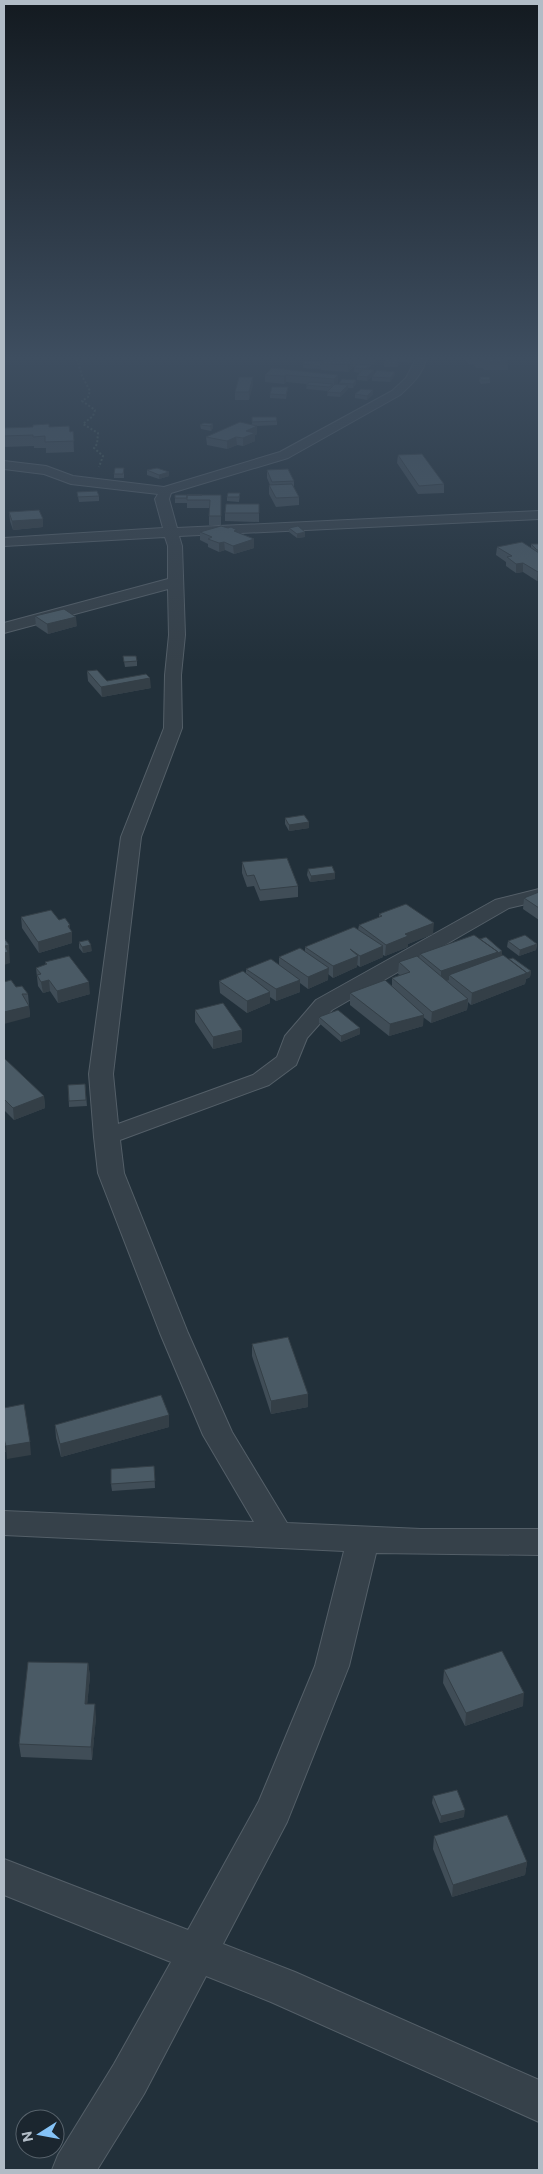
<svg xmlns="http://www.w3.org/2000/svg" width="543" height="2174" font-family="Commissioner,sans-serif">
	<style>
		.lines { fill: none; stroke-linecap: round; stroke-linejoin: round }
		.street-casing { stroke: #545f68; stroke-width: 2 }
		.path { stroke: #445959; stroke-width: 2; stroke-dasharray: 2 2; stroke-linecap: butt }
		.street { fill: #36414a; fill-rule: evenodd }
		.wall { fill: #404d57 }
		.shaded-wall { fill: #343f47 }
		.building { fill: #4a5a65; stroke: #343f47 }
	</style>
	<rect width="100%" height="100%" fill="#22303a"/>
	<g class="lines">
		<g class="street-casing">
			<path id="street" d="M416 359H426C423 374 411 385 400 395L288 458 171 493 169 499 177 528 539 511V519L179 536 182 546 185 635 181 675 182 728 141 837 113 1074 118 1124 253 1075 277 1057 285 1036 316 1000 495 900 539 889V901L509 908 332 1010 307 1038 296 1065 269 1085 120 1140 124 1173 188 1333 232 1432 287 1523 421 1529H539V1555L376 1553 349 1666 287 1822 223 1944 295 1972 539 2080V2122L271 2002 206 1976 144 2094 97 2170H52L58 2155 114 2064 171 1962 4 1895V1859L188 1930 259 1801 315 1666 344 1551 4 1535V1511L254 1522 203 1435 160 1333 98 1173 94 1137 89 1074 121 837 164 728 165 675 169 635 168 589 4 633V623L168 579V546L165 537 4 546V538L163 528 155 499 158 494 71 484 44 474 4 469V461L46 466 73 476 164 487 280 452 392 391 406 378Z"/>
		</g>
		<path class="path" d="M77 359 82 376 90 391 88 397 82 401 95 410 93 416 83 424 98 433 97 444 94 448 103 456 99 467"/>
		<use href="#street" class="street"/>
	</g>
	<path class="wall" d="M325 359H377L370 367H369L368 370 374 374 367 381 357 380V376L360 373 354 372V368L355 367H353L348 372 321 370V368L320 369 303 368V364L322 362Z
		M386 359H412L411 363 400 362 397 367H384V363Z
		M466 359H506L508 363V370H484L483 368H476L474 364H468L466 361Z
		M395 372V375L390 382 372 381V377Z
		M265 375H338V383L336 384H339V383L356 384 353 388H348V389L340 397 327 396 328 391 306 389 307 384 286 382 284 384 265 382Z
		M480 377 490 380V383L481 384 479 381Z
		M253 384 249 400H235V392Z
		M288 387 286 399 270 398V394Z
		M355 394H373L367 400 355 398Z
		M252 417 277 421V425L256 426 257 434 255 435V441L243 446 237 445 227 449 207 445 206 437 252 425Z
		M213 424V428L211 431 201 429 200 425Z
		M49 427 70 432 73 431 74 452 46 453V448H34V446L4 447V428Z
		M398 455 444 484V493L418 494 397 463Z
		M124 468V478H114V474Z
		M147 470 169 472V476L159 479 147 475Z
		M267 470 294 481V487L299 497V505L276 507 269 494V485H270L267 478Z
		M77 492 99 496V501L79 502Z
		M240 493 239 502 227 501V497Z
		M175 495H202L221 504V525H209V508H187V503H175Z
		M9 512 43 519V527L13 530 10 521Z
		M225 513H259V522L225 521Z
		M289 528 305 532V537L297 538 289 532Z
		M200 532H237L254 539V548L234 554 225 550 219 552 208 547V544L200 540Z
		M531 544H539V581H537L523 572 516 573 506 566V562L496 555 497 547 531 548Z
		M35 616 77 626 48 634 36 626Z
		M123 656 137 661V666L125 667Z
		M87 671 107 681 151 688 102 697 88 681Z
		M285 818 309 822V828L289 831 285 824Z
		M242 862 298 886V897L260 901 254 886 247 887 242 873Z
		M308 869 335 873V879L310 882 307 875Z
		M539 892V920L523 909 524 898Z
		M379 914 433 934 408 944V947L385 956 383 955V957L360 967 357 965V967L333 978 328 974V980L308 989 300 983V992L276 1001 270 997V1003L247 1013 220 993 219 981 246 974V969L279 965V957L305 952V947L358 930 359 925 379 918Z
		M21 917 59 920 72 932V943L39 953 22 928Z
		M480 939 502 951V956L531 971 530 977 526 979 525 984 471 1005 468 1002 467 1010 431 1023 423 1017V1026L389 1036 350 1005V993L392 987V978L400 975 398 974 399 962 419 958 420 954Z
		M508 941 537 944 536 950 519 956 507 947Z
		M79 942 92 951 83 953 79 948Z
		M45 962 90 994 58 1003 50 991 43 993 38 986 36 968 46 965Z
		M16 987 28 994 30 1017Z
		M195 1010 242 1030V1042L213 1049 195 1022Z
		M319 1017 360 1028V1034L341 1042 319 1023Z
		M4 1058 44 1096 45 1108 14 1120 4 1110Z
		M85 1084 87 1106 69 1107 68 1085Z
		M252 1344 308 1394V1407L271 1414 252 1356Z
		M169 1415V1427L61 1457 56 1438 55 1425Z
		M154 1466 155 1488 112 1491 111 1484Z
		M88 1663 90 1676 87 1704 96 1717 92 1760 21 1757 19 1744Z
		M444 1670 523 1706 465 1726 443 1683Z
		M433 1796 464 1817 440 1823 432 1803Z
		M434 1836 527 1862 525 1875 452 1897 433 1849Z"/>
	<path class="shaded-wall" d="M370 359H377L370 367Z
		M353 360V367L348 372V365Z
		M374 370V374L367 381V377Z
		M395 372V375L390 382V378Z
		M286 375V382L284 384V376Z
		M338 375V383L334 387V379Z
		M253 377V384L249 400V392Z
		M356 380V384L353 388V384Z
		M348 385V389L340 397V393Z
		M373 390V394L367 400V396Z
		M213 424V428L211 431 210 426Z
		M257 426V434L255 435V441L243 446V438L246 431Z
		M236 437 237 445 227 449V441Z
		M169 472V476L159 479V475Z
		M43 519V527L13 530 12 521Z
		M305 532V537L297 538V534Z
		M254 539V548L234 554 233 546Z
		M224 542 225 550 219 552V543Z
		M523 563V572L516 573V564Z
		M538 572H539V581H537Z
		M76 617 77 626 48 634 47 624Z
		M150 678 151 688 102 697 101 687Z
		M309 822V828L289 831V825Z
		M335 873V879L310 882 311 876Z
		M434 923 433 934 408 944V947L385 956 386 945 405 934Z
		M70 925V932H72V943L39 953 38 942Z
		M537 944 536 950 519 956 520 950Z
		M9 945 10 963 4 965V953L5 946Z
		M91 945 92 951 83 953 82 947Z
		M383 946V957L360 967V956Z
		M502 951V957L449 975V980L441 983V971L498 952Z
		M358 956 357 967 333 978V966Z
		M329 968 328 980 308 989V977Z
		M531 971 530 977 526 979 525 984 471 1005 472 993Z
		M49 980 50 991 43 993 41 982Z
		M300 980V992L276 1001V989Z
		M89 982 90 994 58 1003 57 991Z
		M270 992V1003L247 1013V1001Z
		M468 999 467 1010 431 1023 432 1012Z
		M29 1006 30 1017 4 1024V1012Z
		M424 1015 423 1026 389 1036 390 1024Z
		M360 1028V1034L341 1042V1036Z
		M242 1030V1042L213 1049V1037Z
		M44 1096 45 1108 14 1120 13 1108Z
		M4 1219 5 1233H4Z
		M308 1394V1407L271 1414V1401Z
		M169 1415V1427L61 1457 60 1444Z
		M4 1439 6 1452H4Z
		M30 1442 31 1455 7 1459 6 1446Z
		M88 1663 90 1676 86 1717 85 1704Z
		M524 1693 523 1706 465 1726 466 1713Z
		M95 1704 96 1717 92 1760 91 1747Z
		M465 1810 464 1817 440 1823 441 1816Z
		M527 1862 525 1875 452 1897 453 1885Z"/>
	<path class="building" d="M325 359H371H370L353 360 348 365 321 363Z
		M386 359H400L397 364 384 363Z
		M475 359H506L508 363H484L483 360H476Z
		M306 361 322 362 320 366 303 364Z
		M357 364 369 365 366 369 354 368Z
		M272 368 338 375 334 379 286 375 284 376 265 375Z
		M363 369 374 370 367 377 357 376Z
		M377 370 395 372 390 378 372 377Z
		M239 377H253L249 392H235Z
		M480 377H489L490 380H481Z
		M342 379 356 380 353 384 339 383Z
		M310 382 333 384 329 387 306 385Z
		M335 384 348 385 340 393 327 392Z
		M272 387H288L286 395 270 394Z
		M361 389 373 390 367 396 355 394Z
		M252 417H276L277 421 252 422Z
		M240 422 257 426 246 431 255 433 243 438 236 437 227 441 206 437Z
		M204 423 213 424 210 426 200 425Z
		M49 424V427L69 426 70 432 73 431 74 441 45 442V436L33 437V435L4 436V428L33 427V425Z
		M422 454 444 484 419 486 398 455Z
		M115 468H124L123 474H114Z
		M157 468 169 472 159 475 147 470Z
		M288 469 294 481 272 482 267 470Z
		M292 484 299 497 276 498 269 485Z
		M97 491 99 496 78 497 77 492Z
		M228 493H240L239 497H227Z
		M175 495H202H187V498H175Z
		M187 495H221V516H209L210 500H187Z
		M226 504H259V513H225Z
		M39 510 43 519 12 521 9 512Z
		M221 526 228 528 231 527 237 530 234 531 254 539 233 546 224 542 219 543 208 539 212 537 200 532Z
		M298 526 305 532 297 534 289 528Z
		M522 542 539 553V572H538L523 563 516 564 507 557 512 556 497 547Z
		M531 544H539V550H537Z
		M64 609 76 617 47 624 35 616Z
		M123 656H136L137 661 124 662Z
		M97 670 107 681 146 674 150 678 101 687 87 671Z
		M304 815 309 822 289 825 285 818Z
		M287 858 298 886 260 890 254 875 247 876 242 862Z
		M332 866 335 873 311 876 308 869Z
		M539 892V908L524 898Z
		M406 904 434 923 405 934 408 936 386 945 359 925 382 916 379 914Z
		M51 910 59 920 65 918 70 925 68 926 72 932 38 942 21 917Z
		M354 927 383 946 360 956 350 949 358 956 333 966 305 947Z
		M474 935 498 952 441 971 420 954Z
		M525 935 537 944 520 950 508 941Z
		M486 937 502 951 498 953V952L480 939Z
		M4 938 9 945 5 946 8 952 4 953Z
		M88 940 91 945 82 947 79 942Z
		M300 948 329 968 308 977 279 957Z
		M503 955 527 973 472 993 449 975Z
		M69 956 89 982 57 991 49 980 41 982 37 975 41 974 36 968 47 964 45 962Z
		M417 956 468 999 432 1012 392 978 410 972 399 962Z
		M513 958 531 971 527 973 509 959Z
		M271 959 300 980 276 989 246 969Z
		M243 971 270 992 247 1001 219 981Z
		M11 980 16 987 22 986 28 994H22L29 1006 4 1012V982Z
		M385 980 424 1015 390 1024 350 993Z
		M223 1003 242 1030 213 1037 195 1010Z
		M338 1010 360 1028 341 1036 319 1017Z
		M4 1058 44 1096 13 1108 4 1099Z
		M85 1084 86 1100 69 1101 68 1085Z
		M288 1337 308 1394 271 1401 252 1344Z
		M161 1395 169 1415 60 1444 55 1425Z
		M24 1404 30 1442 6 1446 4 1439V1408Z
		M154 1466 155 1481 111 1484V1469Z
		M502 1651 524 1693 466 1713 444 1670Z
		M28 1662 88 1663 85 1704H95L91 1747 19 1744Z
		M457 1790 465 1810 441 1816 433 1796Z
		M507 1815 527 1862 453 1885 434 1836Z"/>
	<linearGradient id="sky" x2="0" y2="1"><stop stop-color="#131a20"/><stop offset="0.54" stop-color="#3e4e60"/><stop offset="1" stop-color="#3e4e60" stop-opacity="0"/></linearGradient>
	<rect width="543" height="663" fill="url(#sky)"/>
	<rect width="543" height="2174" fill="none" stroke="#b1bcc6" stroke-width="10"/>
	<g transform="translate(40 2134) rotate(259)"><circle r="24" fill="#1b262f" stroke="#57626b"/>
	<path d="M0-4L9 19L0 12L-9 19Z" fill="#85c3f7"/>
	<text y="-8" font-size="14" font-weight="bold" text-anchor="middle" fill="#b1bcc6">N</text>
	</g>
</svg>
